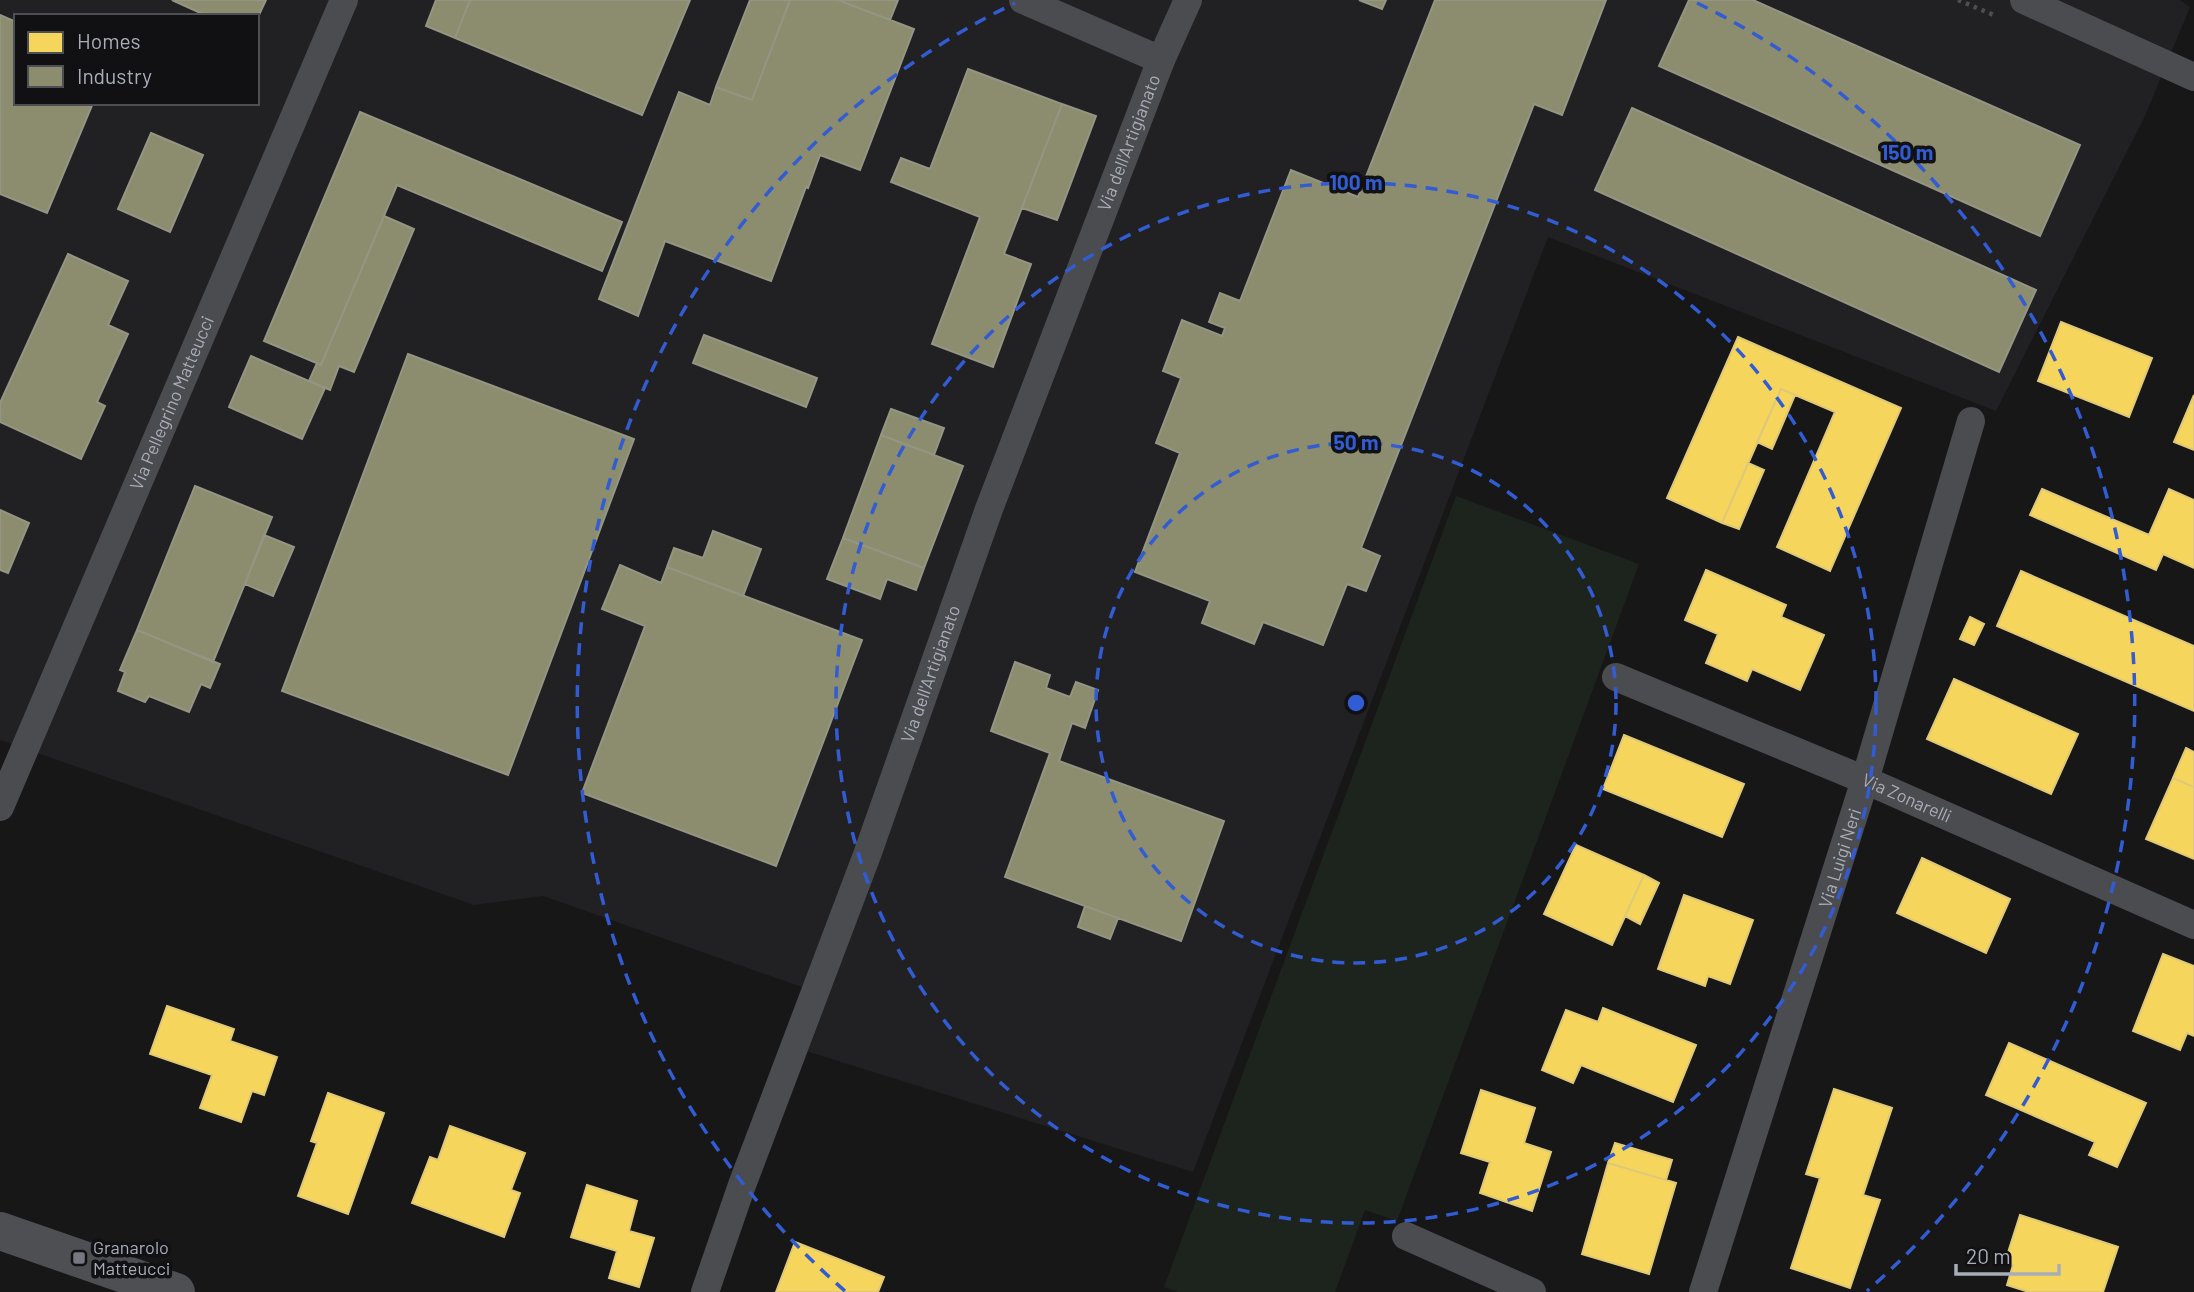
<svg xmlns="http://www.w3.org/2000/svg" width="2194" height="1292" font-family="Barlow,sans-serif">
	<style>
		.built { fill: #212123; fill-rule: evenodd }
		.green { fill: #1d241e }
		.homes { fill: #f6d55c; stroke: #dfc978; stroke-width: 2 }
		.industry { fill: #8c8c6e; stroke: #949684; stroke-width: 2 }
		.lines { fill: none; stroke-linecap: round; stroke-linejoin: round }
		.path { stroke: #4d4e52; stroke-width: 4.5; stroke-dasharray: 3.5 5; stroke-linecap: butt }
		.minor { stroke: #4b4c50; stroke-width: 28 }
		.primary { stroke: #4d4f52; stroke-width: 38 }
		.ring { fill: none; stroke: #325cd3; stroke-width: 3.5; stroke-dasharray: 12 9 }
		.poi-dot { fill: #757880; stroke: #111113; stroke-width: 2.5 }
		.labels { text-anchor: middle; stroke-width: 7; stroke-linejoin: round; paint-order: stroke }
		.street-label { font-size: 18px; fill: #a8adb8; stroke: #111113 }
		.poi-label { font-size: 18px; fill: #a8adb8; stroke: #111113; text-anchor: start }
		.centre { fill: #325cd3; stroke: #111113; stroke-width: 3.5 }
		.ring-label { font-size: 21px; text-anchor: middle; font-weight: bold; fill: #325cd3; stroke: #111113; stroke-width: 7; stroke-linejoin: round; paint-order: stroke }
	</style>
	<rect width="100%" height="100%" fill="#171717"/>
	<path class="built" d="M0 0H2180L2190 7 2145 116 1996 411 1548 237 1193 1172 803 1050 822 994 543 896 474 905 0 740ZM16 16H257V103H16Z"/>
	<path class="green" d="M1456 496 1639 564 1397 1221 1365 1210 1335 1292H1178L1164 1287Z"/>
	<path class="homes" d="M2061 322 2152 358 2129 417 2038 381Z
		M1738 337 1901 408 1830 571 1777 547 1835 412 1781 389 1722 523 1667 498Z
		M1781 389 1795 395 1772 449 1757 442Z
		M2194 395V450L2174 442Z
		M1748 463 1764 470 1739 529 1722 523Z
		M2042 489 2149 535 2169 489 2194 500V568L2163 554 2156 570 2030 515Z
		M1706 570 1786 605 1781 617 1824 635 1800 690 1752 669 1747 681 1706 663 1718 634 1685 620Z
		M2021 571 2194 646V711L1997 626Z
		M1970 617 1984 624 1974 645 1960 639Z
		M1954 679 2078 734 2051 794 1927 739Z
		M1624 735 1744 784 1722 837 1603 789Z
		M2186 748 2194 752V787L2173 778Z
		M2173 778 2194 787V859L2146 839Z
		M1576 845 1644 875 1612 945 1544 914Z
		M1922 858 2010 899 1986 953 1897 913Z
		M1644 875 1659 883 1640 924 1625 916Z
		M1684 895 1753 920 1730 984 1708 976 1705 986 1658 969Z
		M2163 954 2194 966V1036L2187 1033 2180 1050 2133 1031Z
		M167 1006 234 1029 230 1041 277 1057 264 1095 252 1091 241 1122 200 1108 212 1075 150 1054Z
		M1603 1008 1696 1045 1673 1102 1581 1065 1573 1083 1542 1070 1566 1010 1598 1022Z
		M2009 1043 2146 1103 2117 1167 2089 1155 2095 1142 1986 1095Z
		M1834 1089 1892 1108 1863 1195 1880 1200 1850 1288 1791 1268 1820 1178 1806 1174Z
		M1481 1090 1535 1108 1524 1143 1551 1152 1532 1211 1480 1193 1490 1162 1461 1153Z
		M328 1093 384 1113 348 1214 298 1196 317 1143 311 1141Z
		M450 1126 525 1153 511 1190 520 1193 504 1237 412 1203 430 1157 438 1160Z
		M1615 1143 1672 1160 1666 1180 1608 1163Z
		M1608 1163 1676 1183 1649 1274 1582 1254Z
		M587 1185 637 1201 629 1231 654 1238 639 1287 609 1278 617 1251 571 1237Z
		M2020 1215 2118 1247 2103 1292H2029L2007 1285 2013 1265 2005 1262Z
		M795 1242 884 1277 878 1292H776Z"/>
	<path class="industry" d="M172 0H266L257 19V16H207Z
		M436 0H470L455 38 426 26Z
		M470 0H690L642 115 455 38Z
		M750 0H790L752 100 716 87Z
		M790 0H838L914 29 860 170 820 155 808 188 806 187 771 281 665 241 638 316 599 299 679 92 710 105 716 87 752 100Z
		M838 0H898L890 20Z
		M1359 0H1386L1382 9Z
		M1435 0H1606L1562 115 1534 104 1361 548 1380 556 1366 591 1347 584 1323 645 1263 622 1254 644 1202 623 1210 601 1135 572 1180 453 1156 443 1181 378 1163 371 1182 320 1222 336 1225 328 1209 322 1220 293 1240 301 1291 170 1358 197Z
		M1689 0H1753L2080 145 2040 236 1659 66Z
		M0 15 16 22V103H93L47 213 0 194Z
		M968 69 1062 104 1004 254 1031 264 993 367 932 344 980 217 891 182 901 158 930 169Z
		M1062 104 1096 116 1057 220 1022 208Z
		M1632 108 2036 290 1999 372 1595 190Z
		M360 112 622 222 602 271 397 185 321 365 264 341Z
		M151 133 203 155 170 232 118 209Z
		M384 216 414 229 354 372 339 366 330 390 309 381 317 363 321 365Z
		M68 254 128 281 108 325 128 334 97 402 105 406 81 459 0 422V403Z
		M704 335 817 378 806 407 693 363Z
		M408 354 634 439 508 775 282 691Z
		M251 356 325 388 302 439 229 407Z
		M891 409 944 428 934 455 881 435Z
		M881 435 963 466 924 568 843 538Z
		M195 486 272 517 213 662 137 630Z
		M0 510 29 523 8 573 0 570Z
		M713 531 761 549 743 596 667 567 674 548 703 558Z
		M264 535 294 547 273 596 245 584Z
		M843 538 924 568 916 590 887 579 880 599 827 579Z
		M620 565 661 583 667 567 862 640 776 866 582 793 645 626 602 609Z
		M137 630 220 664 210 688 201 684 189 712 149 696 145 702 118 691 125 672 120 670Z
		M1015 662 1050 675 1046 688 1070 697 1076 682 1098 690 1085 728 1072 723 1059 761 1224 821 1181 941 1005 877 1050 753 991 731Z
		M1085 906 1118 918 1110 939 1078 927Z"/>
	<g class="lines">
		<path class="path" d="M1958 0 1996 16"/>
		<g class="minor">
			<path d="M1023 0 1161 60"/>
			<path d="M2024 0 2194 77"/>
			<path id="s1" d="M1616 677 1865 780 2194 925"/>
			<path id="s2" d="M0 807 344 0"/>
			<path d="M1406 1236 1532 1292"/>
			<path id="s3" d="M705 1292 742 1185 867 855 989 509 1161 60 1188 0"/>
			<path id="s4" d="M1703 1292 1865 780 1971 421"/>
		</g>
		<path class="primary" d="M0 1231 176 1292"/>
	</g>
	<g class="ring">
		<circle cx="1356" cy="703" r="260"/>
		<circle cx="1356" cy="703" r="520"/>
		<path d="M845 1291A779 779 0 0 1 1015 3M1697 3A779 779 0 0 1 1867 1291"/>
	</g>
	<rect class="poi-dot" x="72" y="1251" width="14" height="14" rx="3.5"/>
	<g class="labels">
		<g class="street-label">
			<text dy="6" stroke="none"><textPath href="#s3" startOffset="1225">Via dell'Artigianato</textPath></text>
			<text dy="6" stroke="none"><textPath href="#s2" startOffset="439">Via Pellegrino Matteucci</textPath></text>
			<text dy="6" stroke="none"><textPath href="#s3" startOffset="658">Via dell'Artigianato</textPath></text>
			<text dy="6" stroke="none"><textPath href="#s1" startOffset="315">Via Zonarelli</textPath></text>
			<text dy="6" stroke="none"><textPath href="#s4" startOffset="455">Via Luigi Neri</textPath></text>
		</g>
		<g class="poi-label">
			<text x="93" y="1254">Granarolo<tspan x="93" dy="21">Matteucci</tspan></text>
		</g>
	</g>
	<circle cx="1356" cy="703" r="10" class="centre"/>
	<g class="ring-label">
		<text x="1907" y="160">150 m</text>
		<text x="1356" y="190">100 m</text>
		<text x="1356" y="450">50 m</text>
	</g>
	<rect x="14" y="14" width="245" height="91" fill="#111113" stroke="#4d4f55" stroke-width="2"/>
	<rect x="28" y="32" width="35" height="21" fill="#f6d55c" stroke="#4d4f55" stroke-width="2"/>
	<text x="77" y="49" font-size="21" fill="#a8adb8">Homes</text>
	<rect x="28" y="66" width="35" height="21" fill="#8c8c6e" stroke="#4d4f55" stroke-width="2"/>
	<text x="77" y="84" font-size="21" fill="#a8adb8">Industry</text>
	<path d="M1956 1264v10h103v-10" fill="none" stroke="#a8adb8" stroke-width="3.5"/>
	<text x="1966" y="1264" font-size="21" fill="#a8adb8" stroke="#111113" stroke-width="5" paint-order="stroke">20 m</text>
</svg>
